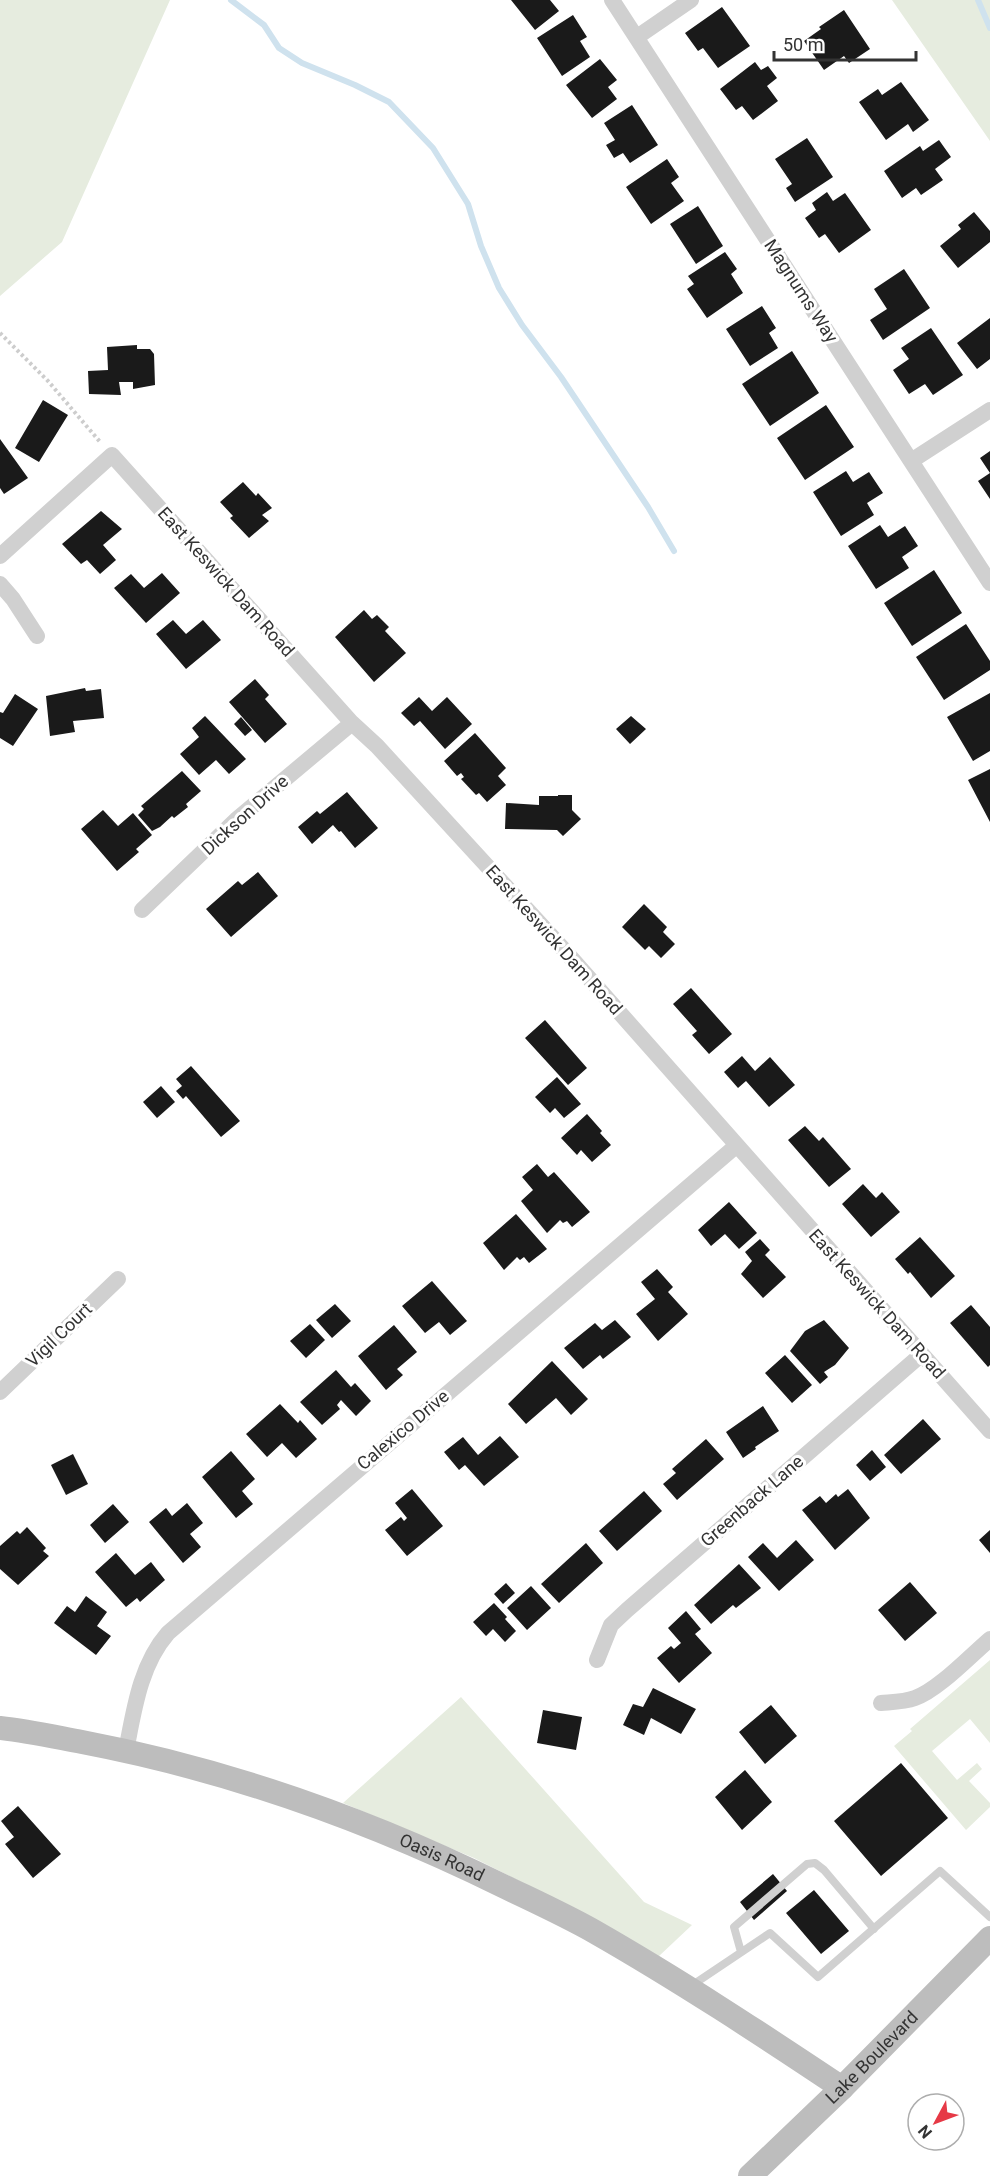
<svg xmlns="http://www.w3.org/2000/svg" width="990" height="2176" font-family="Roboto,sans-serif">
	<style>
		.green { fill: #e6ecdf }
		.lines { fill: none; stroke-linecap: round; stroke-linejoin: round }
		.stream { stroke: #cfe2ee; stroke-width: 6 }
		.building { fill: #1a1a1a }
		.path { stroke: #cdcdcd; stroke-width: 4; stroke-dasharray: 3 3; stroke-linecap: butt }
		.service { stroke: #d0d0d0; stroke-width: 8 }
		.minor { stroke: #d0d0d0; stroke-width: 16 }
		.secondary { stroke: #bdbdbd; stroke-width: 24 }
		.labels { text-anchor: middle; stroke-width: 6; stroke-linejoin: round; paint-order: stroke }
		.street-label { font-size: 18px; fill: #333; stroke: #fff }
	</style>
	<rect width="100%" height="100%" fill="#fff"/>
	<path class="green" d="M0 0H170L62 242 0 296Z
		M892 0H990V141Z
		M990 1660V1743L970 1719 932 1751 957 1780 977 1763 982 1769 969 1781 990 1803V1807L966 1830 894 1746 912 1731 910 1729Z
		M461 1697 644 1902 692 1925 658 1957 567 1905 474 1858 343 1803Z"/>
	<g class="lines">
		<path class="stream" d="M231 0 264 25 279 48 302 63 355 85 389 102 433 148 468 204 481 246 499 288 522 325 561 377 648 507 674 551
			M978 0 990 28"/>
	</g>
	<path class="building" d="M511 0H550L559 11 535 30Z
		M722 7 750 46 718 68 703 48 698 51 685 33Z
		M844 10 870 49 849 63 844 56 824 70 804 41 821 29 819 27Z
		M573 15 587 37 580 41 590 57 562 76 537 38Z
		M600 59 617 80 608 87 617 99 592 118 566 85Z
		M755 62 761 70 768 66 777 78 767 86 778 101 753 120 742 106 736 110 720 89Z
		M901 82 929 120 913 132 908 124 886 140 859 102 878 89 882 95Z
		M632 105 658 145 630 163 623 153 614 158 606 145 615 140 604 123Z
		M807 138 833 177 795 202 786 188 792 184 775 159Z
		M939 140 951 157 935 169 943 180 921 195 916 188 902 198 884 171 920 146 923 151Z
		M667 159 679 177 671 183 684 201 651 224 626 187Z
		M827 192 833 201 845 193 871 230 839 253 825 234 819 238 805 218 816 210 812 203Z
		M698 206 723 246 696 264 670 224Z
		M974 212 990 231V242L958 268 940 246 961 229 958 225Z
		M725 252 737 269 731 274 743 293 707 318 687 289 694 284 688 276Z
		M904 269 930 308 883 340 870 320 887 309 874 289Z
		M762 306 776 328 769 333 778 348 750 366 726 329Z
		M990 318V359L977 369 957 343Z
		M931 328 963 375 933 395 925 384 909 394 893 370 909 359 901 348Z
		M137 345V349H150L154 354 155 385 133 389V382H119L121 395 89 394 88 371 108 370 107 347Z
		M792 351 819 393 770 426 742 384Z
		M43 400 68 415 39 462 15 448Z
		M826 405 854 447 805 480 777 438Z
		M0 439 28 478 4 494 0 488Z
		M990 451V499L978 481 990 473 980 458Z
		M846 471 853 482 869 472 883 493 867 503 874 515 841 536 813 492Z
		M243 482 256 496 258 493 272 508 262 515 269 521 249 538 230 518 233 516 220 502Z
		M101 511 122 529 103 545 116 560 100 574 87 560 81 564 62 544Z
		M880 525 888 537 905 526 918 546 902 557 909 568 876 589 848 546Z
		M934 570 962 613 912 646 884 603Z
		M162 573 180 593 146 623 114 588 131 574 144 588Z
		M364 610 372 619 377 615 389 627 385 631 406 653 374 682 335 637Z
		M173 620 186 634 203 620 221 640 186 669 156 634Z
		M966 624 990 661V670L944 700 916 657Z
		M255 679 269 695 265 699 287 724 265 743 229 702Z
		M85 688 86 691 101 689 104 718 73 721 75 732 50 736 46 696Z
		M990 693V751L973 761 947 717Z
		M15 694 38 709 13 746 0 738V712L3 713Z
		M419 697 432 711 447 697 472 724 445 749 420 721 414 726 401 713Z
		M205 716 246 759 229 774 216 760 199 775 180 754 199 737 192 728Z
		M631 716 646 729 630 744 616 729Z
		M241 717 252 730 245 736 234 724Z
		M475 733 506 768 498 776 506 785 487 802 479 793 476 795 461 779 464 777 461 773 457 776 444 761Z
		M990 769V822L968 780Z
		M182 771 201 791 186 804 188 807 174 818 172 816 160 827 152 831 138 815 144 809 141 806Z
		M347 792 378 828 355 848 341 831 339 832 333 825 312 844 298 827 317 811 320 814Z
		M558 795H572V810L581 819 563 836 557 830 505 829 506 803 539 805V796H558Z
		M103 810 118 826 133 813 152 835 136 849 139 852 117 871 81 829Z
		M258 872 278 896 231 937 206 909 238 881 242 885Z
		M644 904 667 927 663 932 675 944 661 958 649 946 645 950 622 927Z
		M691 988 732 1034 709 1054 692 1035 697 1031 673 1004Z
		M545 1020 587 1068 568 1085 525 1038Z
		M742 1056 755 1071 770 1057 795 1085 769 1107 746 1081 738 1088 724 1072Z
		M191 1066 240 1121 221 1137 186 1096 183 1099 176 1091 182 1086 176 1079Z
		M557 1077 581 1104 564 1118 555 1108 550 1113 535 1097Z
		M161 1086 175 1102 157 1118 143 1102Z
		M587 1114 602 1131 600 1133 611 1145 592 1162 581 1150 577 1155 561 1138Z
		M805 1126 819 1141 823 1137 851 1169 829 1187 788 1140Z
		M537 1164 548 1177 554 1172 590 1212 572 1227 567 1221 563 1223 560 1220 547 1233 521 1201 533 1190 522 1177Z
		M863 1184 876 1198 882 1192 900 1212 871 1237 842 1204Z
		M729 1202 757 1233 739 1249 725 1234 711 1246 698 1230Z
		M516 1214 547 1249 529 1263 524 1257 520 1260 517 1257 504 1270 483 1243Z
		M920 1237 955 1276 931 1298 910 1272 908 1274 895 1259Z
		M760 1239 770 1250 765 1255 786 1277 763 1298 741 1274 752 1261 745 1252Z
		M657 1269 673 1287 668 1292 688 1314 658 1341 636 1314 655 1299 641 1282Z
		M432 1281 467 1321 450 1335 439 1322 425 1333 402 1306Z
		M335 1304 351 1321 332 1338 316 1320Z
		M971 1305 990 1327V1365L988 1367 950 1323Z
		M615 1320 631 1337 603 1359 600 1355 583 1369 564 1348 595 1323 602 1330Z
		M824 1320 849 1348 835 1365 824 1372 828 1377 820 1384 790 1351 805 1331Z
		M310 1324 325 1340 306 1358 290 1341Z
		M394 1325 417 1352 397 1369 403 1375 386 1390 358 1356Z
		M785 1355 812 1385 792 1403 765 1373Z
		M552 1361 588 1399 571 1415 556 1398 526 1424 508 1404Z
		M336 1370 351 1387 355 1383 371 1401 356 1416 341 1400 337 1405 340 1409 322 1425 300 1402Z
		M280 1404 298 1423 300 1420 317 1439 296 1458 282 1443 267 1457 246 1434Z
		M763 1406 779 1431 755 1447 756 1449 743 1458 726 1432Z
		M923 1419 941 1439 901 1474 884 1455Z
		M500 1436 519 1457 484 1486 465 1465 459 1470 444 1452 463 1437 478 1455Z
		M706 1439 724 1459 677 1500 663 1484 676 1473 672 1469Z
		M872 1450 886 1467 870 1481 856 1465Z
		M231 1451 255 1479 242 1491 253 1504 236 1518 202 1477Z
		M73 1454 88 1484 66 1495 51 1465Z
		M412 1489 443 1526 407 1556 385 1530 401 1517 404 1521 407 1518 395 1503Z
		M848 1489 870 1518 835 1550 802 1510 820 1496 826 1503 836 1494 838 1497Z
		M644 1491 662 1511 617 1551 599 1531Z
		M187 1503 203 1523 190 1534 201 1547 183 1563 149 1522 166 1508 172 1516Z
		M113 1504 129 1522 105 1543 90 1525Z
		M27 1527 46 1548 43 1551 49 1556 18 1585 0 1569V1546L17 1531 20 1534Z
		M990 1530V1553L979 1540Z
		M796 1540 814 1560 779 1591 748 1557 763 1543 777 1558Z
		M586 1543 603 1563 559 1603 541 1584Z
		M116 1553 135 1575 151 1562 165 1580 140 1602 137 1598 126 1607 95 1572Z
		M739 1564 761 1588 736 1608 733 1605 711 1624 694 1605Z
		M910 1582 937 1613 905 1641 878 1610Z
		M506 1583 515 1593 503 1604 494 1594Z
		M531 1586 551 1608 527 1630 507 1608Z
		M86 1596 107 1612 97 1626 111 1636 96 1655 54 1623 67 1606 75 1612Z
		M494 1603 507 1617 505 1619 516 1631 505 1642 493 1629 486 1636 473 1622Z
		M686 1611 701 1629 695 1634 712 1653 679 1683 657 1658 671 1646 674 1649 681 1643 668 1628Z
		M653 1688 696 1709 681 1734 651 1718 644 1735 623 1725 633 1704 643 1707Z
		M771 1705 797 1736 765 1764 739 1732Z
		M543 1710 582 1717 576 1750 537 1743Z
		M901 1763 948 1818 881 1876 834 1821Z
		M745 1770 772 1802 742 1830 715 1797Z
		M18 1806 61 1854 33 1878 5 1844 14 1837 1 1821Z
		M773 1874 787 1891 754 1920 740 1902Z
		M814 1890 849 1931 821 1954 786 1913Z"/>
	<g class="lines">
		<path class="path" d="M0 333 48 381 101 443"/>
		<path class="service" d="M741 1952 734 1927 807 1864 815 1863 824 1870 874 1929
			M691 1986 770 1933 818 1977 940 1871 990 1917"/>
		<path class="minor" d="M612 0 990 583
			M637 37 691 0
			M911 461 990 410
			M0 556 112 455 352 723 377 746 565 951 990 1431
			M0 584 13 599 37 636
			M142 910 236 820 352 723
			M0 1392 118 1279
			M597 1660 611 1625 627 1610 922 1354
			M881 1703C892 1702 904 1702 915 1698 938 1690 970 1656 990 1639
			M126 1751C134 1710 140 1665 168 1633L736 1146"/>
		<g class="secondary">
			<path id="s1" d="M0 1728C28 1731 55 1737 82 1742 229 1770 369 1820 503 1886 534 1901 565 1915 595 1932 679 1980 761 2034 842 2088"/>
			<path id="s2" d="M750 2176 842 2088 990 1938"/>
		</g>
	</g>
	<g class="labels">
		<g class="street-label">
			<text transform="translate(801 291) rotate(57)" y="6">Magnums Way</text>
			<text transform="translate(226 582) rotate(48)" y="6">East Keswick Dam Road</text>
			<text transform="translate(245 815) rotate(-42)" y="6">Dickson Drive</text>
			<text transform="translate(554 940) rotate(48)" y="6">East Keswick Dam Road</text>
			<text transform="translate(877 1304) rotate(48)" y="6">East Keswick Dam Road</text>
			<text transform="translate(59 1335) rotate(-44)" y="6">Vigil Court</text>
			<text transform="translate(403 1430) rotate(-40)" y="6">Calexico Drive</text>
			<text transform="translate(752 1501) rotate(-41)" y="6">Greenback Lane</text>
			<text dy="6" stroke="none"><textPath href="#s1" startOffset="462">Oasis Road</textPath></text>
			<text dy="6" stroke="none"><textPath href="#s2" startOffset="170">Lake Boulevard</textPath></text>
		</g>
	</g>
	<g transform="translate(936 2122) rotate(229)"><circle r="28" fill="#ffffff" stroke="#adadad" stroke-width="1.5"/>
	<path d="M0-4.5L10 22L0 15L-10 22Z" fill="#e63946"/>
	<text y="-9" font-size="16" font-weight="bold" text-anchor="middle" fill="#333333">N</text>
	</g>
	<path d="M774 51v9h142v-9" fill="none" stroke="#333333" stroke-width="3"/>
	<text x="783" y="51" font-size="18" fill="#333333" stroke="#ffffff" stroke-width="4.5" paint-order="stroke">50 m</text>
</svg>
